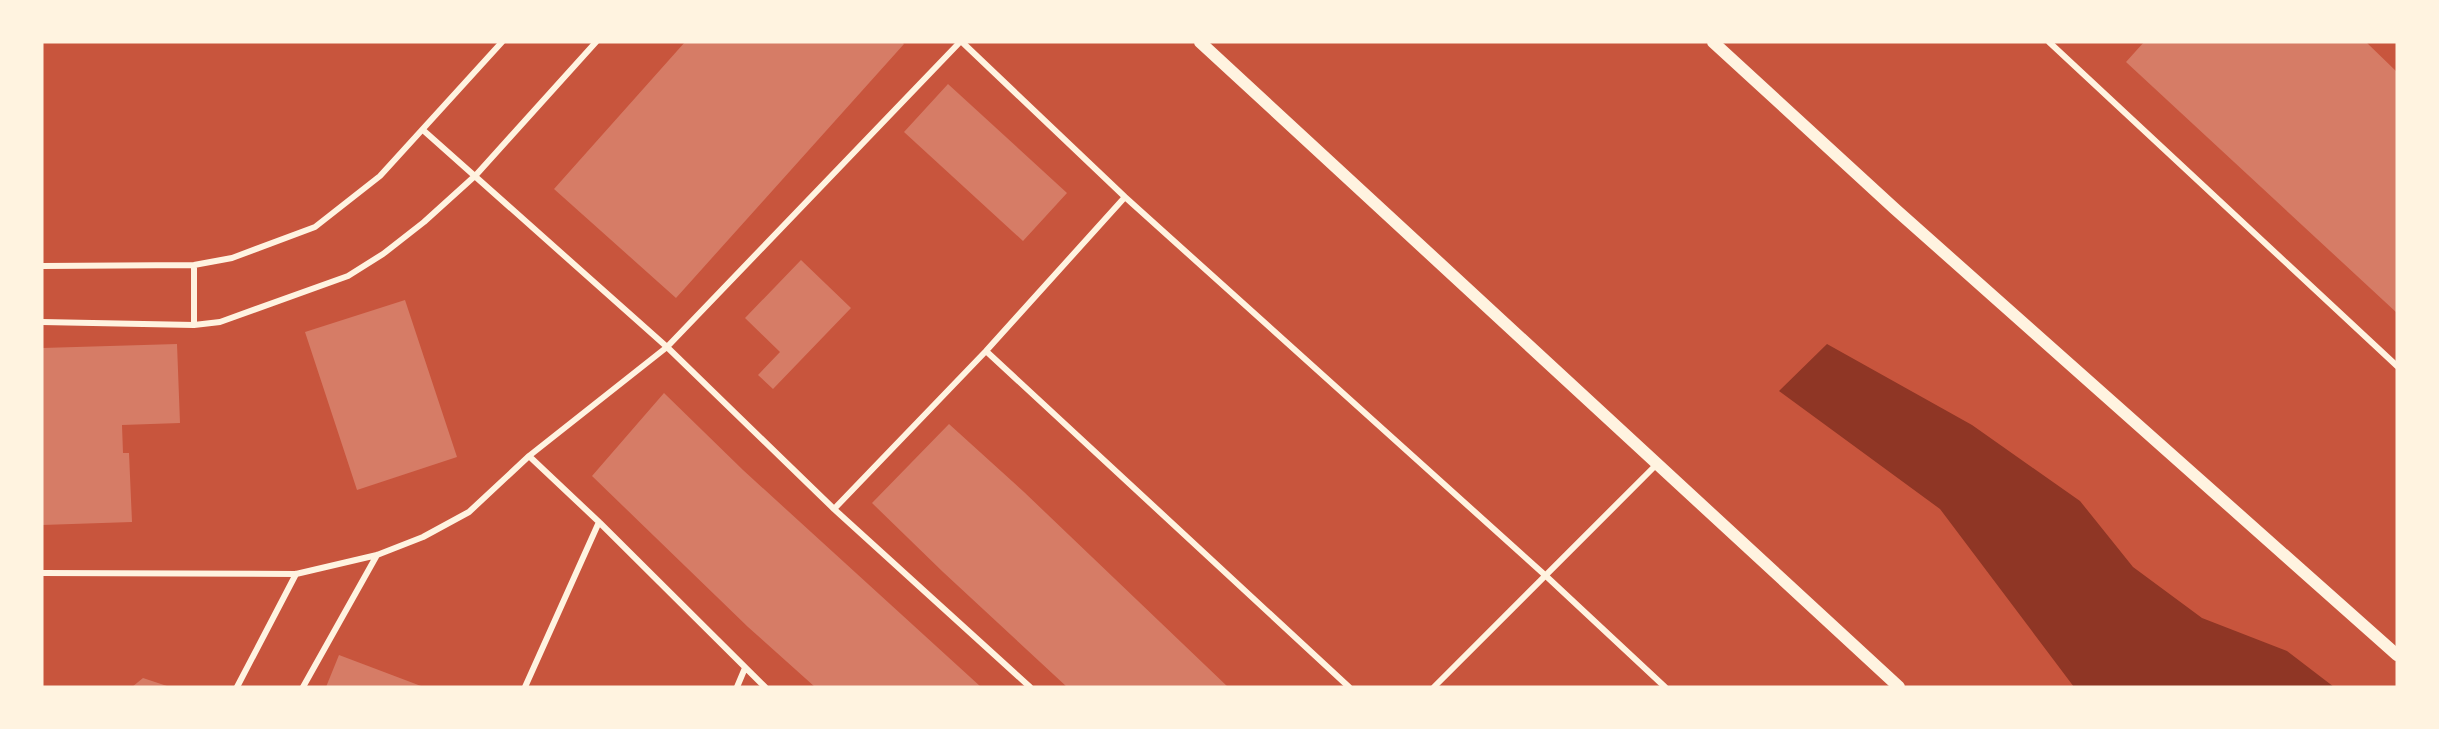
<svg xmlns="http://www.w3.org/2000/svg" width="2439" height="729" font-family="'Source Sans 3',sans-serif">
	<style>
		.water { fill: #8f3625 }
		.building { fill: #d67c66 }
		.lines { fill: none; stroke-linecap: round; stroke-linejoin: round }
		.minor { stroke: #fff3e0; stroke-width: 6 }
		.secondary { stroke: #fff3e0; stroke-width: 12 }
	</style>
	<rect width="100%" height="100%" fill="#c8553d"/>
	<path class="water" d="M1827 344 1972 425 2080 501 2133 567 2202 618 2287 651 2334 687H2074L1940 509 1779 391Z"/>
	<path class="building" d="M685 42H902L904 44 676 298 554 189Z
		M2144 42H2366L2397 72V313L2126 62Z
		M948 84 1067 193 1023 241 904 132Z
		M801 260 851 308 773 389 758 375 780 352 745 318Z
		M405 300 457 457 357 490 305 332Z
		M177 344 180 423 122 425 123 453H129L132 522 42 525V348Z
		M664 393 743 470 981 687H815L748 627 592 476Z
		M949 424 1024 492 1228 687H1067L943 572 872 503Z
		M339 655 421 686V687H326Z
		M143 678 170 687H132Z"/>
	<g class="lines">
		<path class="minor" d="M962 42 1125 197 1546 576 1665 687
			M2049 42 2397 366
			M423 130 667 347 834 509 1030 687
			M42 266 194 265 232 258 315 227 380 176 502 42
			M42 322 194 325 220 322 348 276 383 254 424 222 476 175 596 42
			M194 325V265
			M986 351 1349 687
			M529 456 599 522 765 687
			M834 509 986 351 1125 197
			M42 573 296 574 377 555 423 537 469 512 529 456 667 347 960 42
			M237 687 296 574
			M303 687 377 555
			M525 687 599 522
			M737 687 745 668
			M1434 687 1657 464"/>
		<path class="secondary" d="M1200 42 1899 687
			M1713 42 1895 209 2397 655"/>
	</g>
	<rect width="2439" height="729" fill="none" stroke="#fff3e0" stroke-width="87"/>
</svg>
